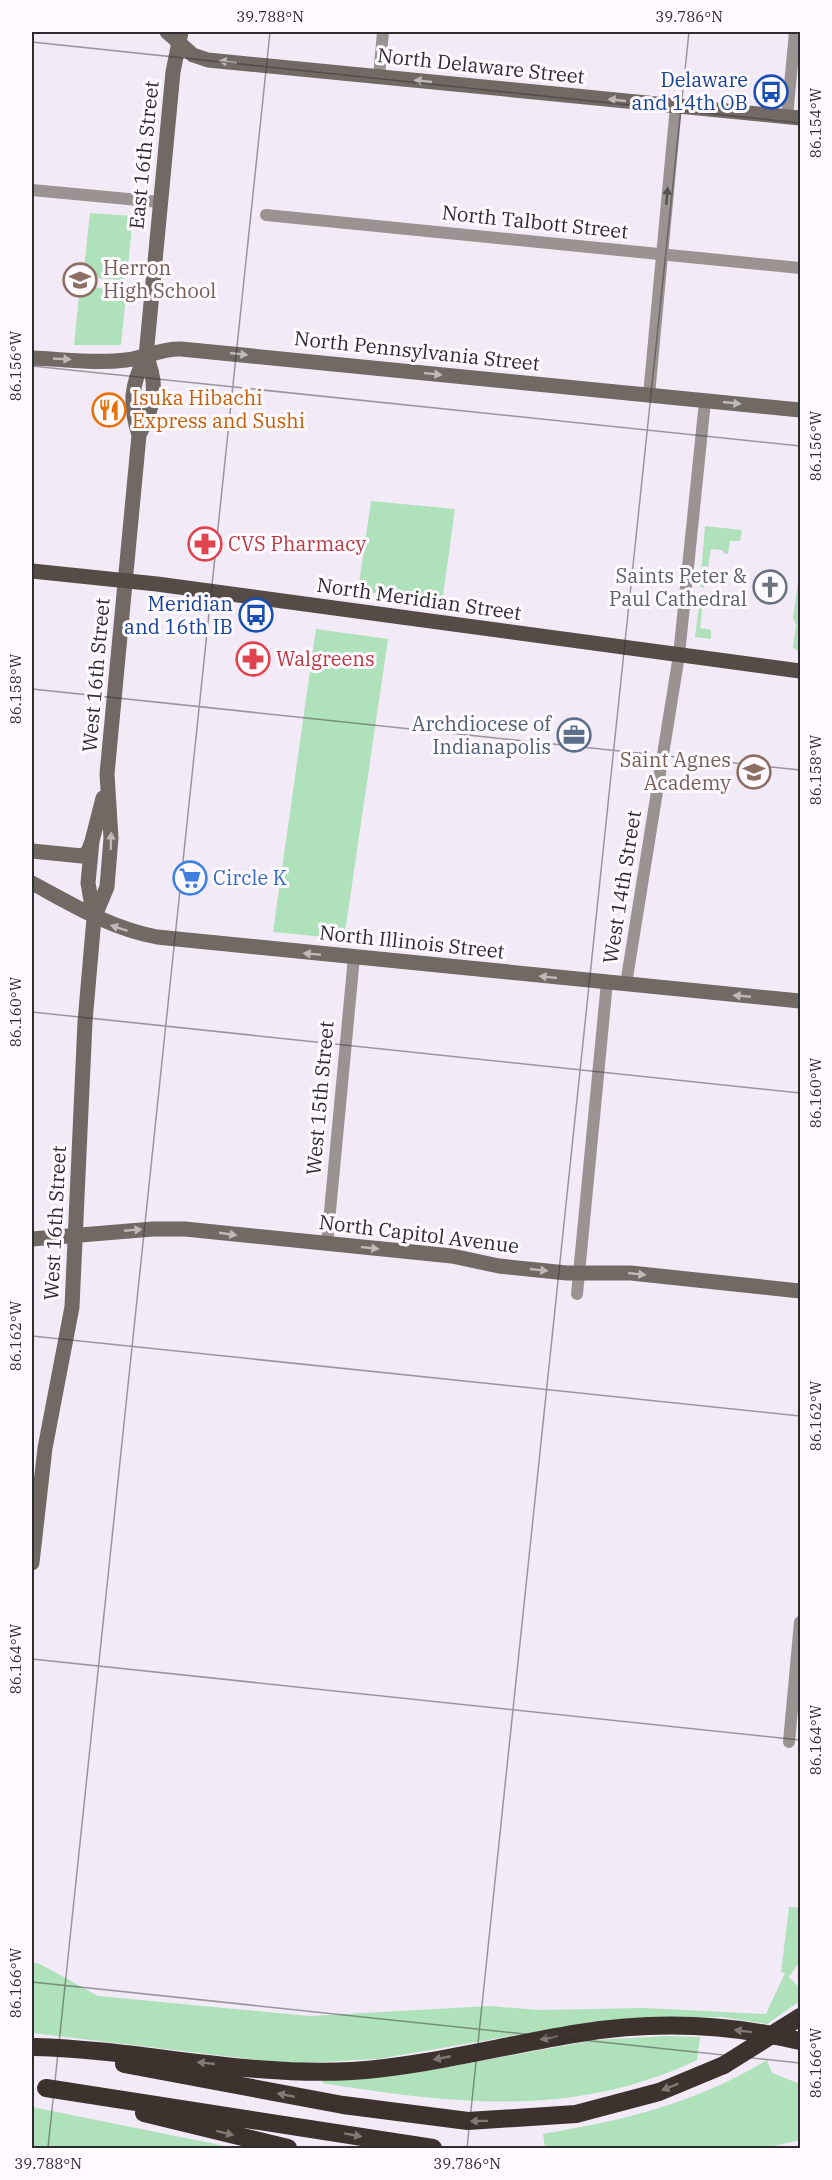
<svg xmlns="http://www.w3.org/2000/svg" width="832" height="2180" font-family="'IBM Plex Serif',serif">
	<style>
		.green { fill: #afe1ba }
		.lines { fill: none; stroke-linecap: round; stroke-linejoin: round }
		.street { stroke: #9a9391; stroke-width: 12 }
		.secondary { stroke: #726965; stroke-width: 15 }
		.primary { stroke: #564b47; stroke-width: 15 }
		.highway { stroke: #3e322e; stroke-width: 18 }
		.highway-bridge { stroke: #3e322e; stroke-width: 18 }
		.oneway { fill: #bfb9ba }
		.oneway2 { fill: #545052 }
		.oneway3 { fill: #817877 }
		.ticks { fill: none; stroke: #2f2c30; stroke-width: 1.5; stroke-opacity: 0.45 }
		.labels { text-anchor: middle; stroke-width: 6; stroke-linejoin: round; paint-order: stroke }
		.street-label { font-size: 20px; fill: #2f2c30; stroke: #fefaff }
		.transit-label { font-size: 20px; fill: #164399; stroke: #fefaff; text-anchor: end }
		.education-label { font-size: 20px; fill: #785e54; stroke: #fefaff; text-anchor: start }
		.food-label { font-size: 20px; fill: #c56008; stroke: #fefaff; text-anchor: start }
		.health-label { font-size: 20px; fill: #be3a42; stroke: #fefaff; text-anchor: start }
		.worship-label { font-size: 20px; fill: #5b616d; stroke: #fefaff; text-anchor: end }
		.service-label { font-size: 20px; fill: #4e5e75; stroke: #fefaff; text-anchor: end }
		.shop-label { font-size: 20px; fill: #366cbe; stroke: #fefaff; text-anchor: start }
		.neatline { fill: none; stroke: #2f2c30; stroke-width: 2 }
		.ticks-label { font-size: 15px; text-anchor: middle; fill: #2f2c30 }
	</style>
	<rect width="100%" height="100%" fill="#f3eaf7"/>
	<path class="green" d="M90 213 133 216 127 277H123V280L83 277Z
		M80 286 123 290 122 295H126L121 345H74Z
		M371 501 455 509 442 603 358 591Z
		M705 526 742 530 740 541H730L728 554 723 553V550L711 549 704 588 700 586Z
		M799 576H800V652L793 648 796 625 793 618Z
		M701 592 704 594 700 628 711 630V639L695 637Z
		M316 629 388 639 344 939 273 932Z
		M789 1907 800 1908V1961L789 1977 800 1988V2001L767 2024 721 2017 592 2022 378 2059 300 2063 258 2060 32 2033V1963H38L98 1996 310 2016 490 2006 539 2010 645 2008 766 2014 785 1973 781 1972Z
		M667 2036 700 2037 697 2060C573 2119 452 2104 322 2083L323 2078 420 2072 595 2040Z
		M767 2060 772 2073 800 2084V2140L765 2148H545L543 2134C621 2121 698 2103 767 2060Z
		M32 2107 235 2148H32Z"/>
	<g class="lines">
		<path class="street" d="M379 77 383 32
			M787 117 795 32
			M32 190 160 202
			M266 215 800 268
			M649 395 676 106
			M626 984 679 655 705 401
			M327 1243 354 957
			M577 1294 607 982
			M789 1742 800 1622"/>
		<path class="secondary" d="M167 32 193 55 208 60 800 118
			M32 358C62 359 95 364 126 360 146 358 161 348 181 349L800 410
			M139 435C154 407 159 385 146 356
			M32 851 82 856 88 852 92 841
			M32 883C73 905 110 928 157 937L800 1001
			M94 918 107 887 111 838 107 774 139 435C129 404 131 384 146 356L173 72 181 32
			M32 1239 153 1229H185L452 1256 499 1266 567 1273H631L800 1291
			M32 1563 45 1448 72 1307 85 1022 94 918 88 883 92 841 103 798"/>
		<path class="primary" d="M32 571 157 584 800 671"/>
		<path class="highway" d="M35 2047C141 2050 246 2077 352 2071 428 2066 504 2045 580 2033 653 2021 729 2024 800 2041
			M124 2064 343 2105 468 2121 576 2114 659 2092 724 2065
			M46 2088 433 2148
			M144 2113 288 2148"/>
		<path class="highway-bridge" d="M724 2065 800 2017"/>
	</g>
	<defs><path id="oneway-solid" d="M-6-.8H1V-3.2L6.5 0L1 3.2V.8H-6Z" transform="scale(1.5)"/></defs>
	<g class="oneway">
		<use href="#oneway-solid" transform="translate(228 62) rotate(-173)"/>
		<use href="#oneway-solid" transform="translate(423 81) rotate(-174)"/>
		<use href="#oneway-solid" transform="translate(617 100) rotate(-174)"/>
		<use href="#oneway-solid" transform="translate(239 354) rotate(6)"/>
		<use href="#oneway-solid" transform="translate(62 359) rotate(3)"/>
		<use href="#oneway-solid" transform="translate(433 374) rotate(6)"/>
		<use href="#oneway-solid" transform="translate(732 403) rotate(6)"/>
		<use href="#oneway-solid" transform="translate(111 841) rotate(-88)"/>
		<use href="#oneway-solid" transform="translate(119 928) rotate(-162)"/>
		<use href="#oneway-solid" transform="translate(312 954) rotate(-175)"/>
		<use href="#oneway-solid" transform="translate(548 977) rotate(-174)"/>
		<use href="#oneway-solid" transform="translate(742 996) rotate(-175)"/>
		<use href="#oneway-solid" transform="translate(133 1230) rotate(-5)"/>
		<use href="#oneway-solid" transform="translate(228 1234) rotate(8)"/>
		<use href="#oneway-solid" transform="translate(370 1248) rotate(6)"/>
		<use href="#oneway-solid" transform="translate(539 1270) rotate(6)"/>
		<use href="#oneway-solid" transform="translate(637 1274) rotate(6)"/>
	</g>
	<use class="oneway2" href="#oneway-solid" transform="translate(667 196) rotate(-85)"/>
	<g class="oneway3">
		<use href="#oneway-solid" transform="translate(743 2031) rotate(-173)"/>
		<use href="#oneway-solid" transform="translate(549 2038) rotate(170)"/>
		<use href="#oneway-solid" transform="translate(442 2058) rotate(169)"/>
		<use href="#oneway-solid" transform="translate(206 2063) rotate(-174)"/>
		<use href="#oneway-solid" transform="translate(670 2087) rotate(158)"/>
		<use href="#oneway-solid" transform="translate(286 2095) rotate(-169)"/>
		<use href="#oneway-solid" transform="translate(479 2121) rotate(179)"/>
		<use href="#oneway-solid" transform="translate(225 2133) rotate(14)"/>
		<use href="#oneway-solid" transform="translate(353 2135) rotate(10)"/>
	</g>
	<path class="ticks" d="M32 42 800 123M32 366 800 446M32 689 800 770M32 1012 800 1093M32 1336 800 1416M32 1659 800 1740M32 1982 800 2063M48 2148 270 32M467 2148 689 32"/>
	<defs>
		<g id="bus-ring" transform="scale(1.725)"><circle r="9.5" fill="#fefaff" stroke="#1a4fb4" stroke-width="1.5"/><path d="M-5-6H5V4H4V6H2V4H-2V6H-4V4H-5ZM-3.5-4V0h7V-4ZM-3.5 1.2v1.5H-2V1.2ZM2 1.2v1.5H3.5V1.2Z" fill="#1a4fb4"/></g>
		<g id="school-ring" transform="scale(1.725)"><circle r="9.5" fill="#fefaff" stroke="#8d6e63" stroke-width="1.5"/><path d="M0-5L7-2L0 1L-7-2ZM-4 1L0 2.5L4 1V4Q0 6-4 4Z" fill="#8d6e63"/></g>
		<g id="restaurant-ring" transform="scale(1.725)"><circle r="9.5" fill="#fefaff" stroke="#e8710a" stroke-width="1.5"/><path d="M-5-6h1v4h1v-4h1v4h1v-4h1v5L-1.5 .5V6h-2V.5L-5-1ZM5-6V6H3V1.5H1.5Q1.5-4 5-6Z" fill="#e8710a"/></g>
		<g id="pharmacy-ring" transform="scale(1.725)"><circle r="9.5" fill="#fefaff" stroke="#e0444e" stroke-width="1.5"/><path d="M-2-6h4v4h4v4h-4v4h-4v-4h-4v-4h4Z" fill="#e0444e"/></g>
		<g id="church-ring" transform="scale(1.725)"><circle r="9.5" fill="#fefaff" stroke="#6b7280" stroke-width="1.5"/><path d="M-1.2-6h2.4v3.5h3.3v2.4h-3.3V6h-2.4V-.1h-3.3v-2.4h3.3Z" fill="#6b7280"/></g>
		<g id="office-ring" transform="scale(1.725)"><circle r="9.5" fill="#fefaff" stroke="#5c6f8a" stroke-width="1.5"/><path d="M-6-3h4V-5.5h4V-3h4V5H-6ZM-1-4.5V-3h2v-1.5ZM-6 0V1H6V0Z" fill="#5c6f8a"/></g>
		<g id="supermarket-ring" transform="scale(1.725)"><circle r="9.5" fill="#fefaff" stroke="#3f7fe0" stroke-width="1.5"/><path d="M-6-5.5h2.5l.6 2H6L4.5 2H-2.5L-4.4-4H-6ZM-1.5 3.2a1.3 1.3 0 1 0 .1 0ZM3 3.2a1.3 1.3 0 1 0 .1 0Z" fill="#3f7fe0"/></g>
	</defs>
	<g fill-rule="evenodd">
		<use href="#bus-ring" x="771" y="92"/>
		<use href="#school-ring" x="80" y="280"/>
		<use href="#restaurant-ring" x="109" y="410"/>
		<use href="#pharmacy-ring" x="205" y="544"/>
		<use href="#church-ring" x="770" y="587"/>
		<use href="#bus-ring" x="256" y="615"/>
		<use href="#pharmacy-ring" x="253" y="659"/>
		<use href="#office-ring" x="574" y="735"/>
		<use href="#school-ring" x="754" y="772"/>
		<use href="#supermarket-ring" x="190" y="878"/>
	</g>
	<g class="labels">
		<g class="street-label">
			<text transform="translate(481 66) rotate(6)" y="7">North Delaware Street</text>
			<text transform="translate(144 155) rotate(-84)" y="7">East 16th Street</text>
			<text transform="translate(535 222) rotate(6)" y="7">North Talbott Street</text>
			<text transform="translate(417 351) rotate(6)" y="7">North Pennsylvania Street</text>
			<text transform="translate(419 599) rotate(8)" y="7">North Meridian Street</text>
			<text transform="translate(96 675) rotate(-85)" y="7">West 16th Street</text>
			<text transform="translate(622 887) rotate(-81)" y="7">West 14th Street</text>
			<text transform="translate(412 942) rotate(6)" y="7">North Illinois Street</text>
			<text transform="translate(320 1098) rotate(-85)" y="7">West 15th Street</text>
			<text transform="translate(55 1223) rotate(-87)" y="7">West 16th Street</text>
			<text transform="translate(419 1234) rotate(7)" y="7">North Capitol Avenue</text>
		</g>
		<g class="transit-label">
			<text x="748" y="87">Delaware<tspan x="748" dy="23">and 14th OB</tspan></text>
			<text x="233" y="611">Meridian<tspan x="233" dy="23">and 16th IB</tspan></text>
		</g>
		<g class="education-label">
			<text x="103" y="275">Herron<tspan x="103" dy="23">High School</tspan></text>
			<text x="731" y="767" text-anchor="end">Saint Agnes<tspan x="731" dy="23">Academy</tspan></text>
		</g>
		<g class="food-label">
			<text x="132" y="405">Isuka Hibachi<tspan x="132" dy="23">Express and Sushi</tspan></text>
		</g>
		<g class="health-label">
			<text x="228" y="551">CVS Pharmacy</text>
			<text x="276" y="666">Walgreens</text>
		</g>
		<g class="worship-label">
			<text x="747" y="583">Saints Peter &amp;<tspan x="747" dy="23">Paul Cathedral</tspan></text>
		</g>
		<g class="service-label">
			<text x="551" y="731">Archdiocese of<tspan x="551" dy="23">Indianapolis</tspan></text>
		</g>
		<g class="shop-label">
			<text x="213" y="885">Circle K</text>
		</g>
	</g>
	<rect width="832" height="2180" fill="none" stroke="#fefaff" stroke-width="66"/>
	<rect x="33" y="33" width="766" height="2114" class="neatline"/>
	<g class="ticks-label">
		<text x="270" y="22">39.788°N</text>
		<text x="689" y="22">39.786°N</text>
		<text transform="translate(816 123) rotate(-90)" y="5">86.154°W</text>
		<text transform="translate(16 366) rotate(-90)" y="5">86.156°W</text>
		<text transform="translate(816 446) rotate(-90)" y="5">86.156°W</text>
		<text transform="translate(16 689) rotate(-90)" y="5">86.158°W</text>
		<text transform="translate(816 770) rotate(-90)" y="5">86.158°W</text>
		<text transform="translate(16 1012) rotate(-90)" y="5">86.160°W</text>
		<text transform="translate(816 1093) rotate(-90)" y="5">86.160°W</text>
		<text transform="translate(16 1336) rotate(-90)" y="5">86.162°W</text>
		<text transform="translate(816 1416) rotate(-90)" y="5">86.162°W</text>
		<text transform="translate(16 1659) rotate(-90)" y="5">86.164°W</text>
		<text transform="translate(816 1740) rotate(-90)" y="5">86.164°W</text>
		<text transform="translate(16 1983) rotate(-90)" y="5">86.166°W</text>
		<text transform="translate(816 2063) rotate(-90)" y="5">86.166°W</text>
		<text x="48" y="2169">39.788°N</text>
		<text x="467" y="2169">39.786°N</text>
	</g>
</svg>
